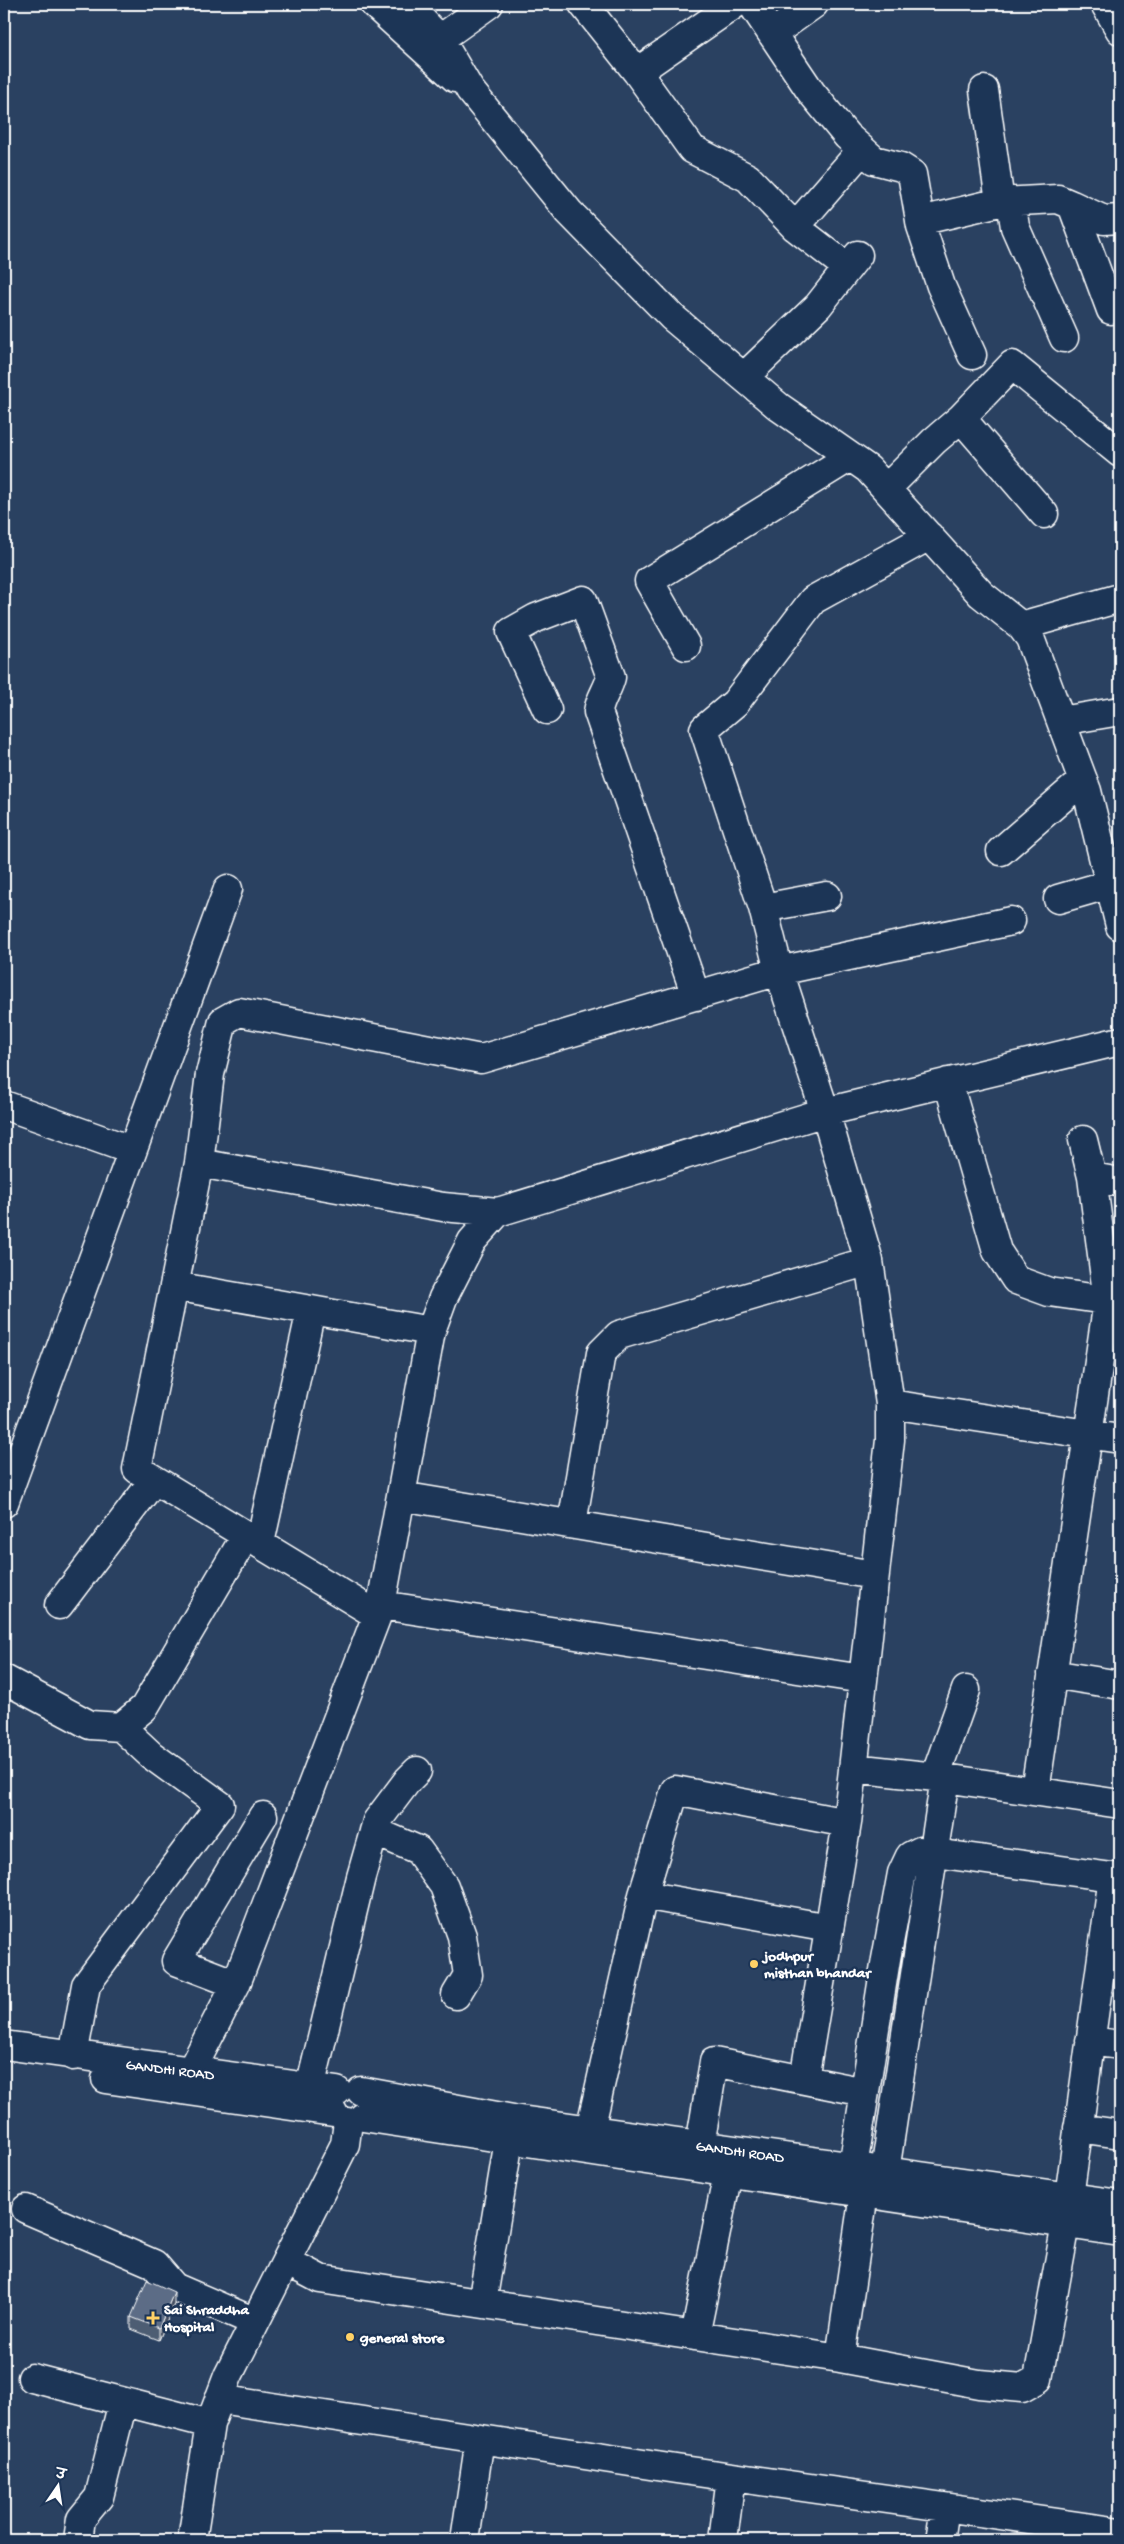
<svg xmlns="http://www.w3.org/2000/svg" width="1124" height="2544" font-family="'Gochi Hand','Playpen Sans Deva',sans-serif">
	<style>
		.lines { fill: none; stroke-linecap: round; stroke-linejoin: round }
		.minor-casing { stroke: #fff; stroke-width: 31 }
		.major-casing { stroke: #fff; stroke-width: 31 }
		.minor { stroke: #1d3557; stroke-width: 28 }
		.major { stroke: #1d3557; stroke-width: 28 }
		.wall { fill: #4e5d73; stroke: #fff }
		.shaded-wall { fill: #404c5e; stroke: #fff }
		.building { fill: #5b6c86; stroke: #fff }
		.poi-dot { fill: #ffd166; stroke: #1d3557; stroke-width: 2 }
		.labels { text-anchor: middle; stroke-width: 5; stroke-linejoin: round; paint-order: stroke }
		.poi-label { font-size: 15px; font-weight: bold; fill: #fff; stroke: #1d3557; text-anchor: start }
		.street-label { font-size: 15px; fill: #fff; stroke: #1d3557 }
	</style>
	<rect width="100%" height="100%" fill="#2a4161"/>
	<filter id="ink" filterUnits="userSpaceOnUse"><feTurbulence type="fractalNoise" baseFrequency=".02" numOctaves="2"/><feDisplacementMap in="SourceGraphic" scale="10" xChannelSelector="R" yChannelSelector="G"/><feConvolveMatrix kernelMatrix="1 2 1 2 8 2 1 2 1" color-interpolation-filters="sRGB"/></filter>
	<g filter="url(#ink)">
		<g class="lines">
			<g class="minor-casing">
				<path id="minor" d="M374 4 455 78
					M406 4 440 39 470 90 569 212 672 317 779 407 868 469 981 594 1021 626 1120 598
					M583 4 637 72 735 4
					M752 4 811 92 847 136 874 160 901 167 912 174 921 226 941 286 972 355
					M1105 4 1120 30
					M772 34 814 4
					M440 39 489 4
					M637 72 692 149 748 178 795 227 848 268
					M1011 201 1015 227 1064 338
					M1000 202 1058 199 1072 205 1111 310
					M1072 205 1104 220 1120 219
					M920 221 1000 202 984 90
					M795 227 861 151
					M744 377 818 306 858 255
					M886 489 934 441 961 418
					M1044 514 961 418 1012 365 1120 453
					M1021 626 1030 638 1087 791 1120 926
					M686 646 649 581 850 457
					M547 710 511 632 536 618 583 600 611 677C608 690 600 698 598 712L696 996
					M1061 721 1120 711
					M1001 851 1083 780
					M1058 899 1110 884
					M763 908 827 896
					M948 1082 997 1251 1016 1280 1049 1292 1120 1302
					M4 1105 131 1150
					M199 1163 443 1207 498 1212 825 1112 1120 1041
					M1092 1177 1120 1182
					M174 1286 431 1331
					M890 1404 1120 1439
					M401 1496 874 1575
					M4 1503 228 889
					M572 1524 601 1353 619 1335 869 1261
					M260 1543 311 1310
					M59 1605 154 1480
					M381 1605 863 1679
					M377 1615 137 1469 199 1163 210 1074 223 1021 239 1012 481 1059 779 971 1011 921
					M1052 1674 1120 1685
					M4 1679 90 1725 121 1727 144 1708 246 1535
					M853 1768 945 1778 1120 1804
					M935 1777 966 1690
					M1035 1791 1108 1301 1092 1177 1083 1140
					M374 1831 418 1850 444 1886 462 1936 468 1975 456 1995
					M643 1895 829 1928
					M236 1984 176 1961 263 1816
					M1090 2041 1120 2045
					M73 2056 86 1985 220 1805 151 1755 121 1727
					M191 2071 236 1984 381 1605 431 1331 443 1298 472 1241 498 1212
					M804 2079 847 1823 890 1440V1404L869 1261 825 1112 779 971 763 908 704 729 735 703 813 600 929 536
					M310 2088 361 1877 377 1821 408 1780 417 1771
					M1078 2128 1120 2134
					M590 2130 643 1895 675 1790 847 1823
					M700 2145 714 2062 865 2092
					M853 2167 886 1959 902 1873 910 1856 920 1851 1120 1878
					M885 2171 945 1778
					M1069 2197 1113 1877
					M26 2209 154 2264 174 2287 255 2322
					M286 2261 320 2279 840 2358 979 2384 1022 2388 1038 2379 1066 2224
					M482 2303 509 2140
					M695 2336 728 2173
					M840 2358 864 2193
					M32 2378 210 2424
					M219 2399 676 2469 1120 2532
					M78 2540 81 2519 99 2497 123 2402
					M192 2540 210 2424 228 2376 345 2144 348 2122
					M465 2540 480 2439
					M723 2540 731 2477
					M940 2540 945 2508"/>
			</g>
			<g class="major-casing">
				<path id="major" d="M4 2045 337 2091
					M106 2079 333 2112
					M361 2091 513 2119 1120 2204
					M363 2117 1120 2232"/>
			</g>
			<use href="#minor" class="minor"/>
			<use href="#major" class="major"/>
		</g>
		<path class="wall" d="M174 2304 159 2340 131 2329V2317Z"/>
		<path class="shaded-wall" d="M174 2292V2304L159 2340V2328Z"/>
		<path class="building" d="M147 2280 174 2292 159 2328 131 2317Z"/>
	</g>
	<g class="poi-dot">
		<circle cx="754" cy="1964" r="5"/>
		<path d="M150.5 2310.5h5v5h5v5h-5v5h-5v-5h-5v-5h5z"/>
		<circle cx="350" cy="2337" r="5"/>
	</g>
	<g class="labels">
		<g class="poi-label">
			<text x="764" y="1960">jodhpur<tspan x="764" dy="17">misthan bhandar</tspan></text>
			<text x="164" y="2314">Sai Shraddha<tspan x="164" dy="17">Hospital</tspan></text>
			<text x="360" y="2342">general store</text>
		</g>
		<g class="street-label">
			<text transform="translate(170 2069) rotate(7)" y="5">GANDHI ROAD</text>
			<text transform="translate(740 2151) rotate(8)" y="5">GANDHI ROAD</text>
		</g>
	</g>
	<rect width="1124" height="2544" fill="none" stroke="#1d3557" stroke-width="20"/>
	<rect x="10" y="10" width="1104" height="2524" fill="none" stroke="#fff" stroke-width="2" filter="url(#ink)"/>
	<g transform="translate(58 2486) rotate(13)" stroke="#1d3557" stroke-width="4" paint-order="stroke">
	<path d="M0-4L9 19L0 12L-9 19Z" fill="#ffffff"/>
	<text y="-8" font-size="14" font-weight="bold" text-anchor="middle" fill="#ffffff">उ</text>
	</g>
</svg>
